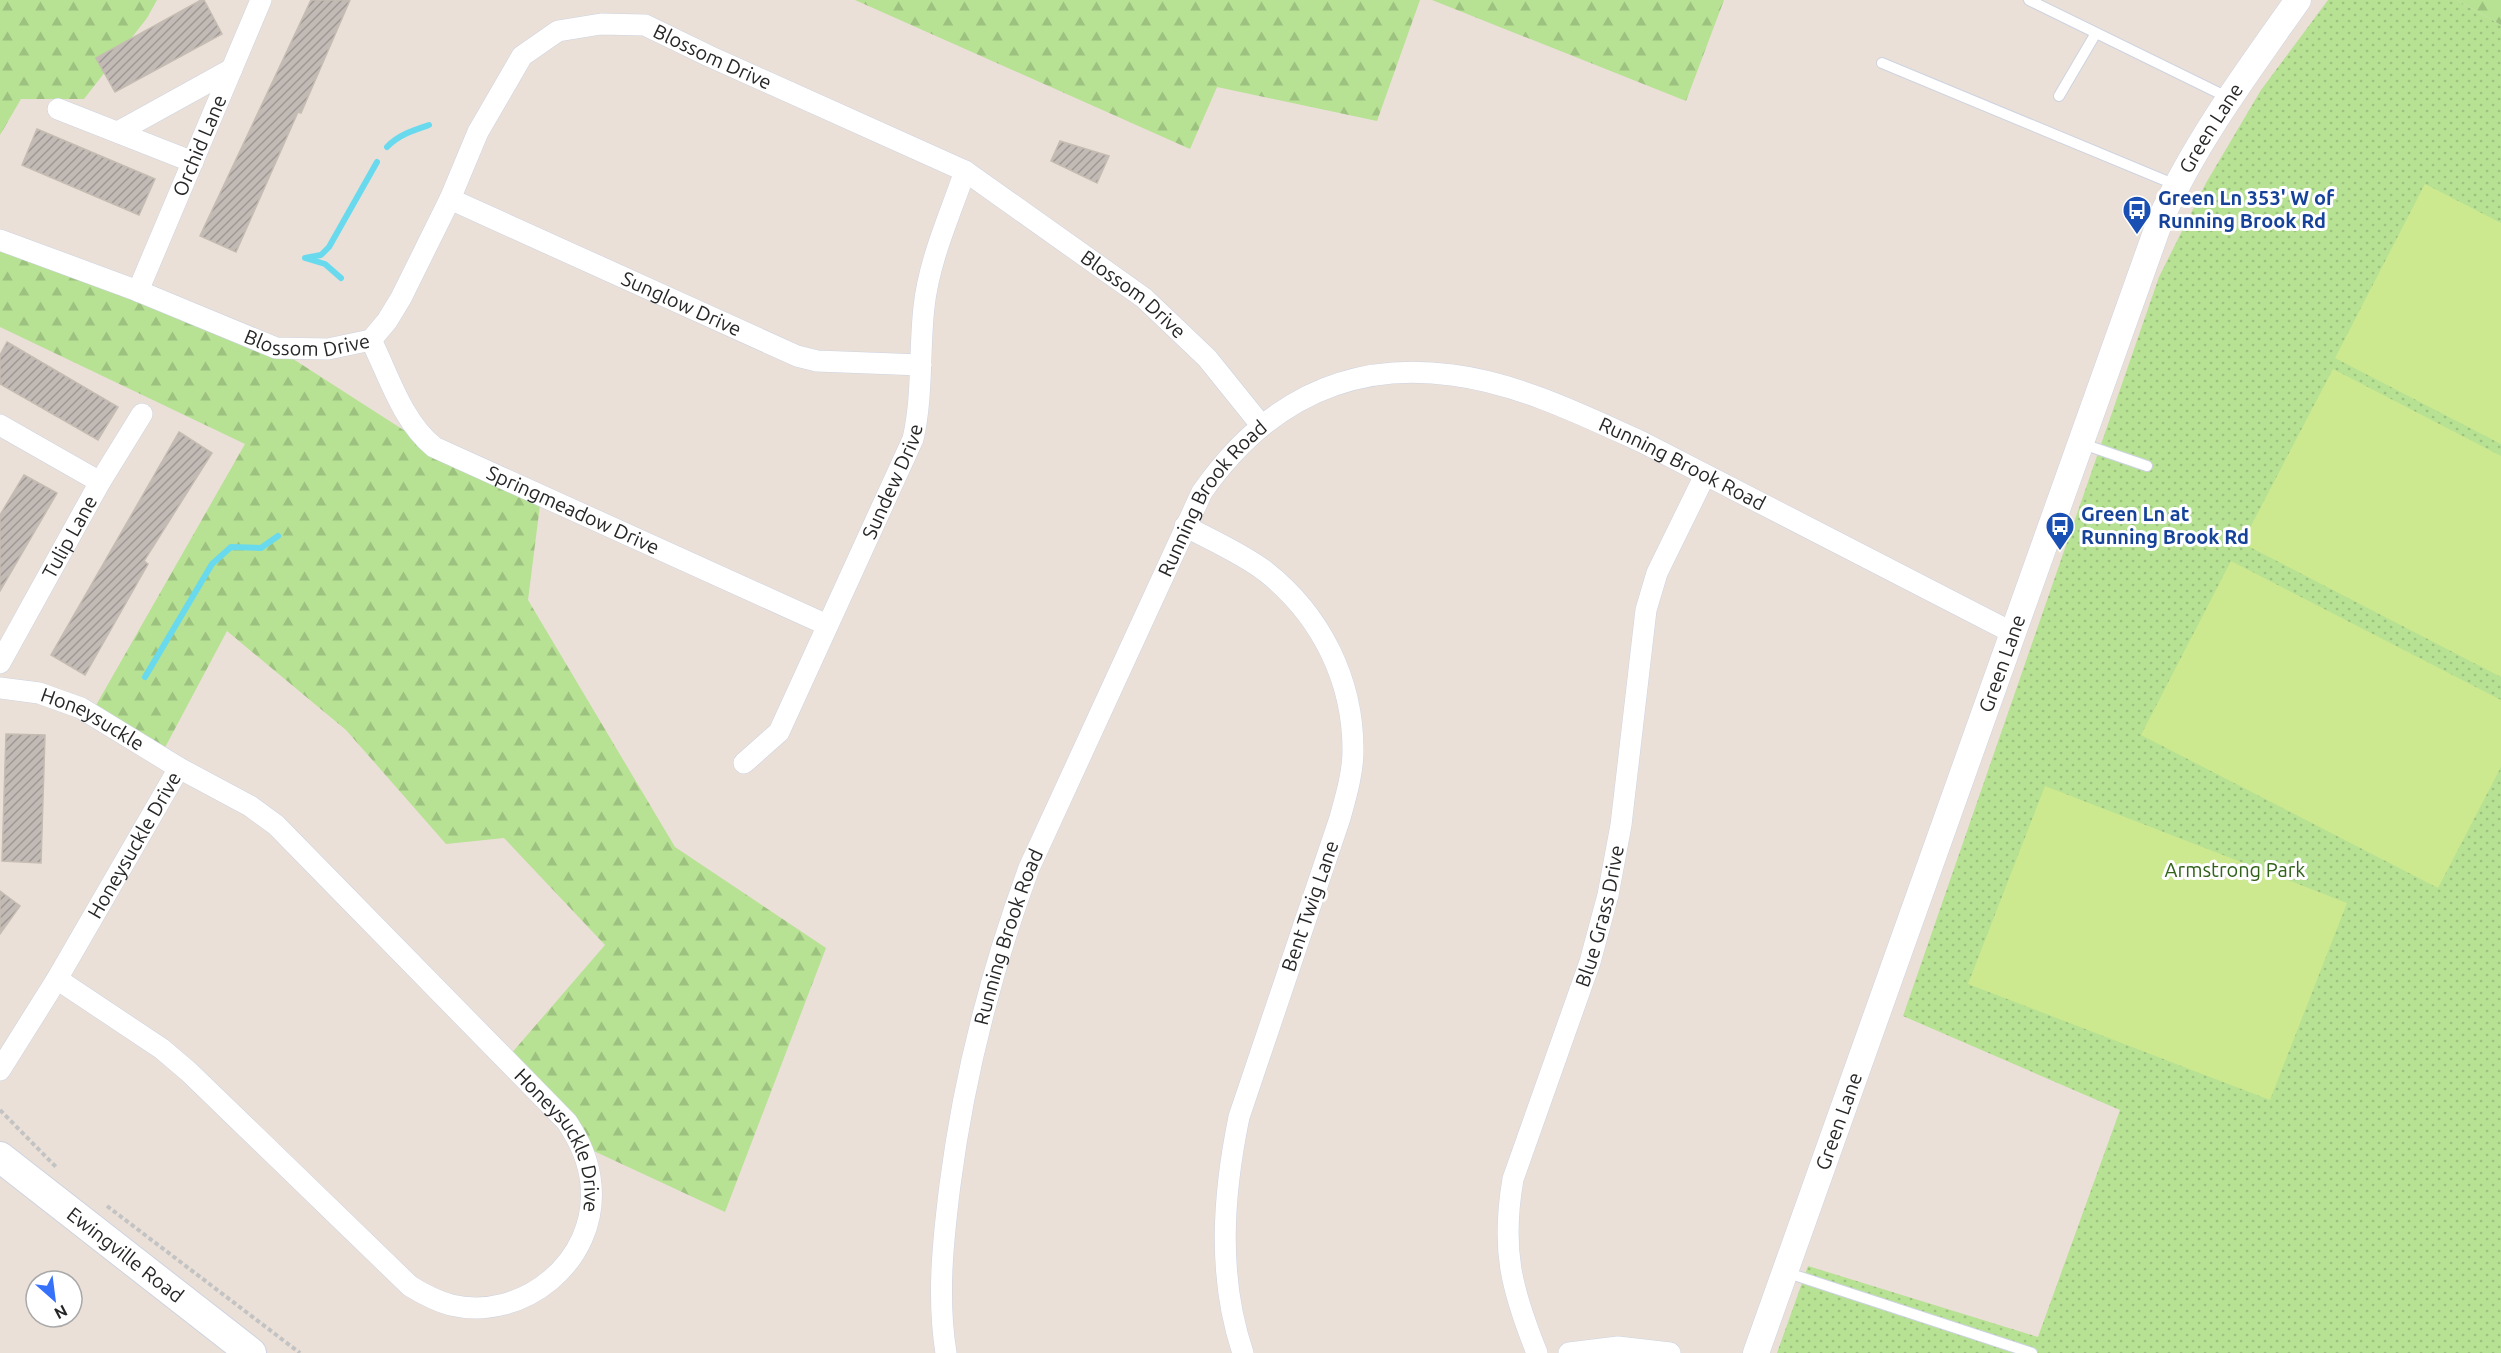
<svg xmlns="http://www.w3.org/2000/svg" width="2501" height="1353" font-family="Ubuntu,sans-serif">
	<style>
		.green { fill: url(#green-dots) }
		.forest { fill: url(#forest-firs) }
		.pitch { fill: #cde98f }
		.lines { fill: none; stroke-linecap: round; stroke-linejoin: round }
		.stream { stroke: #69daee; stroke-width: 6 }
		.building { fill: url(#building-hatch); stroke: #c5bcb2; stroke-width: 1.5 }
		.service-casing { stroke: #cdd3e0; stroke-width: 12 }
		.minor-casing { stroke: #cdd3e0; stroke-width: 22 }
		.tertiary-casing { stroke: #cdd3e0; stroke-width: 27 }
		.secondary-casing { stroke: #cdd3e0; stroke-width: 32 }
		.path { stroke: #c3c3c3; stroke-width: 4; stroke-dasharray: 4.5 3; stroke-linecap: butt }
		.service { stroke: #fff; stroke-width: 10 }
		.minor { stroke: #fff; stroke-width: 21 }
		.tertiary { stroke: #fff; stroke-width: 26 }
		.secondary { stroke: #fff; stroke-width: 30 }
		.labels { text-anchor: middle; stroke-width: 6; stroke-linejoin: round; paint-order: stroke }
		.street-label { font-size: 20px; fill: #272727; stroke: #fff }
		.transit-label { font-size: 20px; font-weight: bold; fill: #164399; stroke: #fff; text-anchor: start }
		.park-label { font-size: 20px; fill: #316219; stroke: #fff }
	</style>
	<defs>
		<pattern id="green-dots" width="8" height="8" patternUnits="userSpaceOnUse" patternTransform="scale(1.5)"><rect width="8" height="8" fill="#b7e193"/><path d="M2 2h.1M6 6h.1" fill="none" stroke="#9dc17f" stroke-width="1.8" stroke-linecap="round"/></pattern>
		<pattern id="forest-firs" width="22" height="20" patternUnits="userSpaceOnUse" patternTransform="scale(1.5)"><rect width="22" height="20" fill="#b7e193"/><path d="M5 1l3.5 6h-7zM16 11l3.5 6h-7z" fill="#9dc17f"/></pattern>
		<pattern id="building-hatch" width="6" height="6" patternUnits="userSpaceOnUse" patternTransform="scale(1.5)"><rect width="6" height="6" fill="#c2bab5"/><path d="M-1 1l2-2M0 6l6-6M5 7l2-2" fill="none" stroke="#9e9793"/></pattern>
	</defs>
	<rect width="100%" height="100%" fill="#eae0d8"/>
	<path class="green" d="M2328 0H2457L2501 25V1353H1777L1808 1266 2038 1337 2120 1110 1903 1016 2159 277 2206 183 2261 90Z"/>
	<path class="forest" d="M0 0H157L147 18 84 99H21L0 135Z
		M855 0H1420L1377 121 1217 87 1190 149Z
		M1432 0H1724L1686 101Z
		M2457 0H2501V25Z
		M0 241 276 348 419 440 540 505 528 600 675 847 826 948 725 1212 583 1146 510 1055 605 945 504 838 446 844 346 730 227 631 161 755 91 714 245 444 0 327Z"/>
	<path class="pitch" d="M2425 184 2501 223V444L2335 358Z
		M2333 369 2501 456V677L2242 543Z
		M2231 561 2501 700V767L2438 888 2141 735Z
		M2045 786 2347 903 2270 1100 1968 984Z"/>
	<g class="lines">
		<path class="stream" d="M387 147C398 135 414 130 429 125
			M305 258 321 255 329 247 377 162
			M305 258 325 264 341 278
			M145 677 212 564 231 547 261 548 278 536"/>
	</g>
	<path class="building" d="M201 0H204L222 34 115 92 96 58Z
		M311 0H350L301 113 298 112 236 252 200 236Z
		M37 129 155 179 139 215 22 165Z
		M1060 141 1109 156 1097 183 1051 161Z
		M7 342 118 407 98 440 0 384V355Z
		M179 432 212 453 144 561 148 564 85 675 51 655Z
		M24 475 57 493 0 591V515Z
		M6 734 45 735 41 863 2 861Z
		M0 891 20 906 0 934Z"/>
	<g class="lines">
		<g class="service-casing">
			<path id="service" d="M2029 0 2229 98
				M1882 63 2176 185
				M2059 96 2096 33
				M2080 443 2147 466
				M1785 1272 2032 1353"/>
		</g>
		<g class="minor-casing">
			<g id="minor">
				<path d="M58 109 193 162"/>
				<path d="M118 132 232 69"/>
				<path id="s1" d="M450 199 797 356 817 361 921 365"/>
				<path id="s2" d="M0 240 138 291 276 348 328 349 371 340 387 321 401 298 450 199 478 132 522 56 558 31 601 24 645 25 709 56 965 171 1144 298 1207 358 1261 425"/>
				<path id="s3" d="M138 291 261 0"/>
				<path id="s4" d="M371 340C389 376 402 421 434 447L827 625"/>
				<path d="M0 425 100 482"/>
				<path d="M1185 526C1211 540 1241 553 1265 571 1321 615 1353 680 1353 750 1353 773 1346 796 1340 818L1239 1117C1223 1195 1217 1276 1243 1353"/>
				<path id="s5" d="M0 663 100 482 142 414"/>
				<path id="s6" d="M0 688 39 693 81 708 179 768 250 806 276 825 567 1122C580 1142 589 1161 591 1185 598 1261 523 1322 451 1305 436 1301 423 1294 410 1286L189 1072 162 1049 57 979"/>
				<path id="s7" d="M744 763 779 732 913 439C923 395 919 351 924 307 929 260 950 215 965 171"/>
				<path id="s8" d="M0 1070 57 979 179 768"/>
				<path id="s9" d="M946 1353C937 1297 943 1241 950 1185 964 1076 991 971 1029 868L1202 492C1263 405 1344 360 1452 375 1517 383 1583 415 1642 442L2013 633"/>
				<path id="s10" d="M1537 1353C1511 1288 1501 1249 1513 1179L1590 962 1608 895 1621 825 1646 610 1657 573 1705 475"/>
				<path d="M1569 1353 1618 1347 1670 1353"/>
			</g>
		</g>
		<g class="tertiary-casing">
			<g id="tertiary">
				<path id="s11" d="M1756 1353 2161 218C2197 139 2248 71 2298 0"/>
			</g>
		</g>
		<g class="secondary-casing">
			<g id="secondary">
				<path id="s12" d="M0 1157 251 1353"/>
			</g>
		</g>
		<path class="path" d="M0 1110 56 1167
			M107 1206 300 1353"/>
		<use href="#service" class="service"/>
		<use href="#minor" class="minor"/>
		<use href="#tertiary" class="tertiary"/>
		<use href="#secondary" class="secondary"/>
	</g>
	<defs>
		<g id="bus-pin" transform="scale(1.5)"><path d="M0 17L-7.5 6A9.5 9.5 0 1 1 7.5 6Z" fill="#1a4fb4" stroke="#fff"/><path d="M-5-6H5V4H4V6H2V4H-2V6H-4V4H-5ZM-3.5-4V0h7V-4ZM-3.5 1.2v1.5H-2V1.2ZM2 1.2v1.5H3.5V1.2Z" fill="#fff"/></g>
	</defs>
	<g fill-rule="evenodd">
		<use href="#bus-pin" x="2137" y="210"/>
		<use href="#bus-pin" x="2060" y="526"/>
	</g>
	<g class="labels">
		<g class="street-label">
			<text dy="7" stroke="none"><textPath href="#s2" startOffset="921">Blossom Drive</textPath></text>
			<text dy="7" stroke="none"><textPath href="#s11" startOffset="1308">Green Lane</textPath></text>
			<text dy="7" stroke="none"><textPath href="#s3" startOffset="158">Orchid Lane</textPath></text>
			<text dy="7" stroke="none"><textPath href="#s2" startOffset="1407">Blossom Drive</textPath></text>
			<text dy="7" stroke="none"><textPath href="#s1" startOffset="254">Sunglow Drive</textPath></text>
			<text dy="7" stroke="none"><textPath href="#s2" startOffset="327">Blossom Drive</textPath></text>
			<text dy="7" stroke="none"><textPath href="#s9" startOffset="1450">Running Brook Road</textPath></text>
			<text dy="7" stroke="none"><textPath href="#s7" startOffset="322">Sundew Drive</textPath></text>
			<text dy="7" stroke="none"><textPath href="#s9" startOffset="910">Running Brook Road</textPath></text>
			<text dy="7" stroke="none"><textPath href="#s4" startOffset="278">Springmeadow Drive</textPath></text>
			<text dy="7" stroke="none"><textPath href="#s5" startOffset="144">Tulip Lane</textPath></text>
			<text dy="7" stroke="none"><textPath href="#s11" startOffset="732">Green Lane</textPath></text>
			<text dy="7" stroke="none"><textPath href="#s6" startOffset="99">Honeysuckle</textPath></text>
			<text dy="7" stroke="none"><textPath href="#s8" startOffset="262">Honeysuckle Drive</textPath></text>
			<text transform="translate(1310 906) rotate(-71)" y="7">Bent Twig Lane</text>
			<text dy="7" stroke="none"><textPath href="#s10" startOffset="456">Blue Grass Drive</textPath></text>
			<text dy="7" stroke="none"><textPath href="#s9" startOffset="424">Running Brook Road</textPath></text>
			<text dy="7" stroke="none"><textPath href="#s11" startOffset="246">Green Lane</textPath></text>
			<text dy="7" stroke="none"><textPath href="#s6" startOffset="740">Honeysuckle Drive</textPath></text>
			<text dy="7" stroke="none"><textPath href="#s12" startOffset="159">Ewingville Road</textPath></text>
		</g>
		<g class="transit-label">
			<text x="2158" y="205">Green Ln 353' W of<tspan x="2158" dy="23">Running Brook Rd</tspan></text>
			<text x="2081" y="521">Green Ln at<tspan x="2081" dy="23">Running Brook Rd</tspan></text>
		</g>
		<g class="park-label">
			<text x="2235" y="877">Armstrong Park</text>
		</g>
	</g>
	<g transform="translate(54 1299) rotate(152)"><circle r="28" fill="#ffffff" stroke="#a9a9a9" stroke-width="1.5"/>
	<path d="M0-4.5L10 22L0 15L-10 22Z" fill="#3571f9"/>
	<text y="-9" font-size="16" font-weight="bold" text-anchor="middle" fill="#272727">N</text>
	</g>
</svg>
